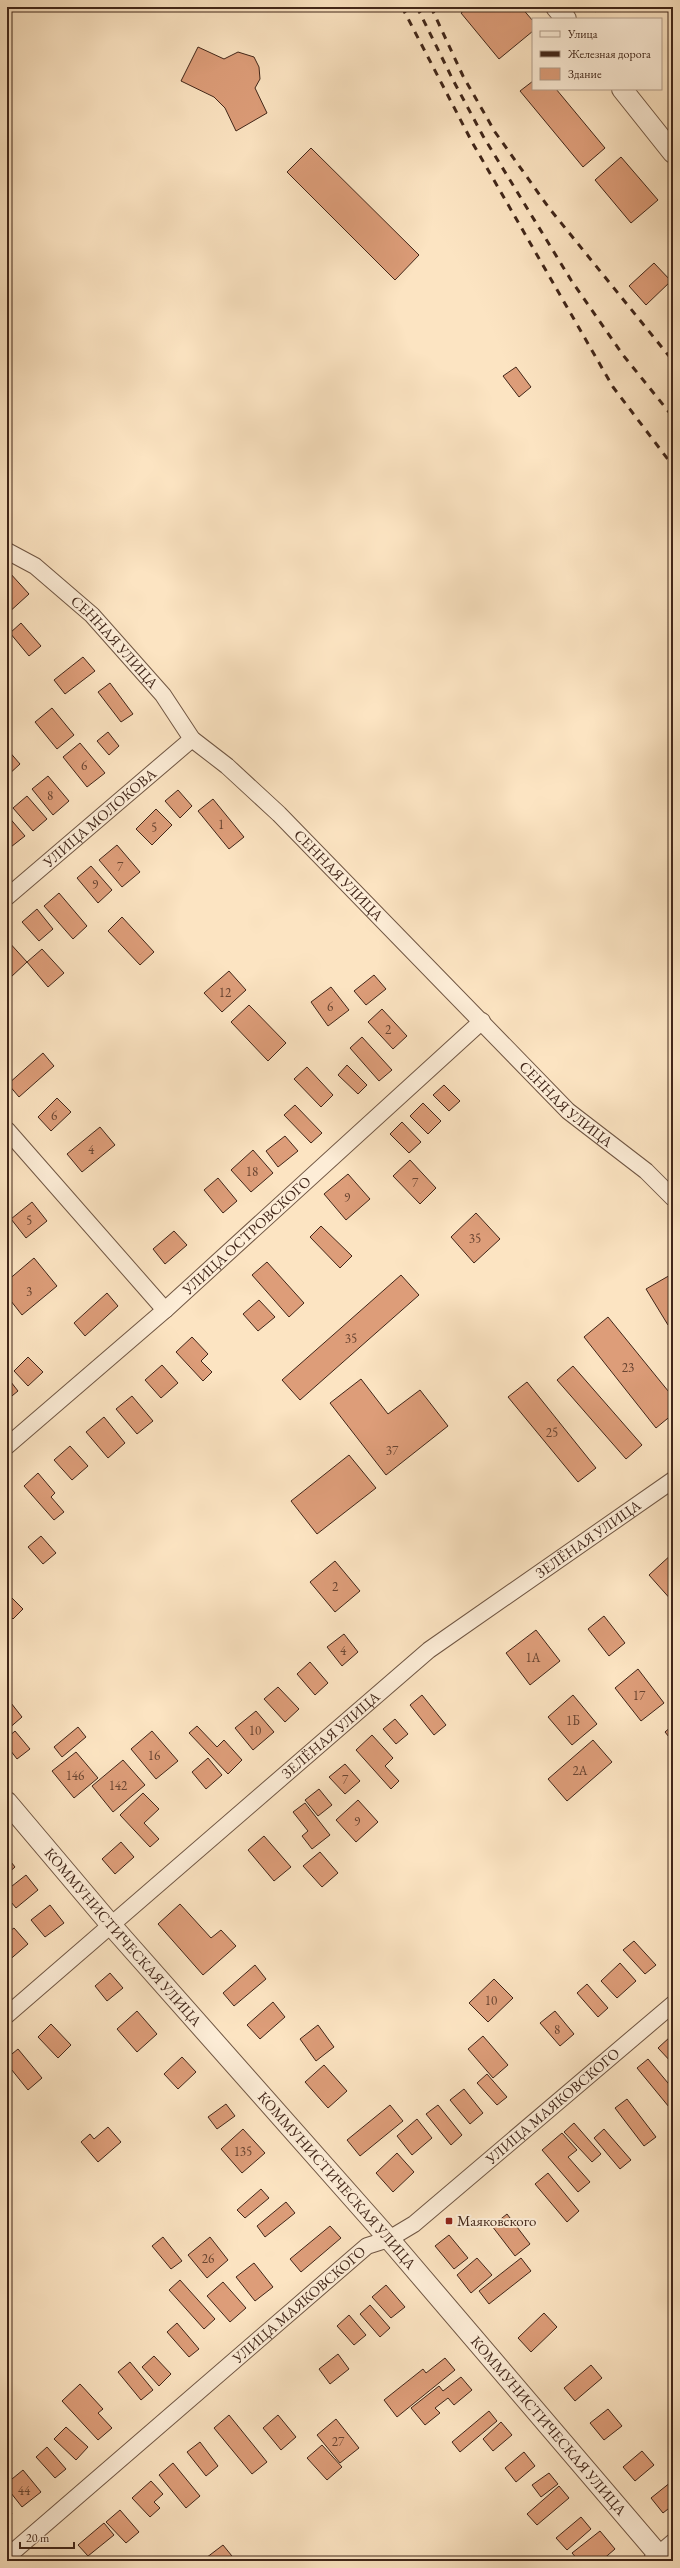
<svg xmlns="http://www.w3.org/2000/svg" width="680" height="2568" font-family="'EB Garamond',serif">
	<style>
		.building { fill: #dd9d79; stroke: #412619 }
		.lines { fill: none; stroke-linecap: round; stroke-linejoin: round }
		.minor-casing { stroke: #705643; stroke-width: 18 }
		.tertiary-casing { stroke: #705643; stroke-width: 22 }
		.minor { stroke: #fdedd7; stroke-width: 16 }
		.tertiary { stroke: #fdedd7; stroke-width: 20 }
		.rail { stroke: #412619; stroke-width: 3; stroke-dasharray: 7 7; stroke-linecap: butt }
		.poi-dot { fill: #8f2418; stroke: #fdedd7; stroke-width: 1.5 }
		.labels { text-anchor: middle; stroke-width: 4; stroke-linejoin: round; paint-order: stroke }
		.number-label { font-size: 13px; fill: #684431 }
		.street-label { font-size: 15px; fill: #412619; stroke: #fdedd7 }
		.poi-label { font-size: 15px; fill: #412619; stroke: #fdedd7; text-anchor: start }
	</style>
	<rect width="100%" height="100%" fill="#fce4c2"/>
	<filter id="stains"><feTurbulence type="fractalNoise" baseFrequency=".005" numOctaves="4"/><feColorMatrix values="0 0 0 0 .2 0 0 0 0 .09 0 0 0 0 .02 0 0 0 .5 -.17"/></filter>
	<radialGradient id="worn" r=".72"><stop offset=".6" stop-color="#630" stop-opacity="0"/><stop offset="1" stop-color="#630" stop-opacity=".3"/></radialGradient>
	<path class="building" d="M469 7H521L533 21V31L499 59 461 13Z
		M591 7H601L595 12Z
		M198 47 224 59 238 52 254 57 259 67 260 79 255 88 267 113 236 131 225 108 214 97 181 81Z
		M533 81V89H556L605 148 583 167 520 91Z
		M311 148 419 255 395 280 287 172Z
		M621 157 658 200 631 223 595 180Z
		M654 263 671 281 646 305 629 286Z
		M516 367 531 387 519 397 503 376Z
		M9 572 29 594 7 614V574Z
		M21 623 41 646 29 656 10 633Z
		M83 657 95 671 65 694 54 680Z
		M110 683 133 714 121 722 98 692Z
		M52 708 74 735 57 749 35 722Z
		M108 732 119 746 109 755 97 741Z
		M80 743 105 773 87 787 63 757Z
		M7 749 20 764 7 776Z
		M48 776 69 801 53 815 32 789Z
		M178 790 192 806 180 818 165 801Z
		M27 796 47 819 33 831 13 808Z
		M213 799 244 837 229 849 198 811Z
		M156 809 172 825 152 845 136 829Z
		M7 815 25 836 7 850Z
		M117 845 140 872 122 887 99 860Z
		M91 866 112 890 98 903 77 878Z
		M59 893 87 926 73 939 44 906Z
		M37 909 53 929 39 941 22 922Z
		M122 917 154 952 140 965 108 931Z
		M7 940 27 962 11 977 7 972Z
		M42 949 64 973 48 987 27 962Z
		M229 971 246 990 222 1012 204 993Z
		M374 975 386 989 366 1005 354 991Z
		M331 987 349 1010 328 1026 311 1002Z
		M249 1005 286 1043 268 1061 231 1022Z
		M382 1009 407 1036 393 1049 368 1022Z
		M362 1037 392 1070 379 1081 350 1048Z
		M43 1053 54 1066 19 1097 8 1084Z
		M347 1065 367 1085 358 1094 338 1075Z
		M307 1067 333 1095 321 1107 294 1079Z
		M444 1085 460 1101 449 1111 433 1095Z
		M57 1098 71 1112 51 1131 38 1117Z
		M423 1103 441 1121 428 1134 410 1116Z
		M295 1105 322 1133 311 1143 284 1115Z
		M402 1122 421 1142 409 1153 390 1134Z
		M100 1127 115 1145 82 1172 67 1154Z
		M285 1136 298 1151 278 1167 266 1151Z
		M253 1150 273 1173 251 1192 231 1170Z
		M410 1160 436 1188 420 1204 393 1176Z
		M348 1174 370 1199 346 1220 324 1194Z
		M218 1178 237 1201 223 1213 204 1190Z
		M32 1202 47 1221 26 1238 11 1219Z
		M476 1213 500 1239 474 1263 451 1237Z
		M321 1226 352 1256 340 1268 310 1237Z
		M174 1231 187 1245 165 1264 153 1249Z
		M34 1258 57 1286 22 1315 7 1296V1281Z
		M267 1262 304 1303 289 1317 252 1275Z
		M672 1274 673 1321 668 1325 646 1289Z
		M401 1275 419 1295 300 1400 282 1380Z
		M107 1293 118 1306 85 1336 74 1323Z
		M259 1300 275 1317 258 1331 243 1314Z
		M608 1317 673 1397V1414L656 1428 584 1337Z
		M192 1337 208 1354 201 1361 212 1372 203 1381 176 1352Z
		M28 1357 43 1372 28 1386 14 1371Z
		M162 1365 178 1383 161 1398 145 1380Z
		M573 1366 642 1445 626 1459 557 1380Z
		M7 1377 18 1391 7 1400Z
		M361 1379 388 1414 420 1390 448 1426 386 1475 330 1403Z
		M527 1382 596 1468 578 1482 508 1397Z
		M132 1396 153 1421 137 1434 116 1409Z
		M104 1417 125 1443 108 1458 86 1432Z
		M70 1446 88 1466 72 1480 54 1460Z
		M349 1455 376 1488 317 1534 291 1501Z
		M38 1473 55 1493 51 1497 64 1512 54 1520 24 1486Z
		M41 1536 56 1553 43 1564 28 1547Z
		M673 1553V1602L649 1575Z
		M335 1561 360 1591 335 1612 310 1582Z
		M7 1593 23 1609 13 1619 7 1613Z
		M604 1616 625 1643 609 1656 588 1629Z
		M536 1630 560 1661 530 1685 506 1653Z
		M344 1634 358 1652 342 1666 327 1647Z
		M310 1662 328 1683 315 1695 297 1674Z
		M638 1669 664 1703 641 1721 615 1688Z
		M278 1687 299 1709 285 1722 264 1699Z
		M422 1695 446 1725 434 1735 410 1705Z
		M573 1695 597 1724 572 1745 548 1717Z
		M11 1703 22 1717 7 1730V1706Z
		M256 1711 274 1732 253 1750 235 1728Z
		M395 1719 408 1734 396 1744 383 1729Z
		M673 1725V1742L665 1732Z
		M197 1726 217 1747 224 1740 242 1760 228 1774 189 1733Z
		M78 1727 86 1737 62 1757 54 1747Z
		M15 1731 30 1749 17 1759 7 1746V1738Z
		M152 1731 178 1761 156 1779 131 1749Z
		M372 1735 393 1758 385 1766 399 1781 391 1789 356 1750Z
		M593 1740 612 1762 567 1801 548 1779Z
		M76 1752 98 1778 74 1798 52 1771Z
		M208 1758 222 1775 206 1789 192 1772Z
		M123 1760 145 1785 113 1812 92 1786Z
		M345 1764 360 1781 345 1794 329 1777Z
		M319 1789 332 1805 318 1816 305 1800Z
		M143 1793 159 1809 144 1823 159 1839 150 1847 120 1815Z
		M358 1800 378 1822 356 1842 336 1820Z
		M305 1803 330 1835 312 1849 302 1836 308 1831 293 1812Z
		M264 1836 291 1867 274 1881 248 1850Z
		M121 1842 134 1857 115 1874 102 1859Z
		M320 1852 338 1873 322 1887 303 1866Z
		M7 1857 15 1867 7 1874Z
		M26 1875 38 1890 16 1908 7 1897V1890Z
		M180 1904 211 1938 221 1930 236 1946 203 1975 158 1924Z
		M50 1905 64 1923 45 1937 31 1920Z
		M14 1928 28 1944 7 1962V1933Z
		M634 1941 656 1965 645 1974 623 1950Z
		M620 1963 636 1981 617 1998 601 1981Z
		M255 1965 266 1979 234 2006 223 1993Z
		M110 1973 123 1988 107 2001 95 1986Z
		M494 1979 513 1998 488 2022 469 2003Z
		M587 1984 608 2008 598 2017 577 1993Z
		M273 2002 285 2017 260 2039 247 2025Z
		M137 2011 157 2034 137 2052 117 2029Z
		M555 2011 574 2034 560 2046 540 2023Z
		M51 2024 71 2045 58 2058 38 2037Z
		M318 2025 334 2047 316 2061 300 2039Z
		M483 2036 508 2065 493 2078 468 2049Z
		M670 2037 673 2040V2064L658 2048Z
		M18 2049 42 2078 28 2090 7 2064V2058Z
		M182 2057 196 2072 178 2089 164 2074Z
		M648 2059 673 2089V2104L669 2107 637 2068Z
		M324 2065 347 2091 328 2108 305 2082Z
		M487 2074 507 2097 497 2105 477 2083Z
		M464 2089 483 2113 470 2124 450 2100Z
		M627 2099 656 2137 644 2146 615 2108Z
		M226 2104 235 2116 217 2129 208 2117Z
		M390 2105 403 2121 360 2156 347 2140Z
		M438 2105 462 2135 451 2145 426 2114Z
		M417 2119 432 2138 412 2155 397 2136Z
		M574 2123 601 2154 592 2162 564 2132Z
		M108 2127 121 2142 98 2162 81 2142 90 2134 94 2139Z
		M243 2129 265 2153 242 2173 221 2149Z
		M604 2129 631 2160 620 2169 594 2138Z
		M562 2133 577 2150 568 2157 590 2182 578 2192 542 2150Z
		M397 2153 414 2172 393 2192 376 2173Z
		M548 2173 579 2211 567 2222 535 2184Z
		M261 2189 269 2198 245 2218 237 2210Z
		M286 2202 295 2213 265 2237 257 2226Z
		M507 2214 530 2244 515 2256 492 2226Z
		M330 2226 341 2238 301 2272 290 2259Z
		M449 2235 468 2258 454 2269 435 2246Z
		M163 2237 182 2261 171 2269 152 2246Z
		M210 2237 228 2260 207 2278 188 2255Z
		M477 2258 492 2275 471 2293 457 2275Z
		M521 2258 531 2271 489 2304 479 2291Z
		M254 2263 273 2287 255 2301 236 2277Z
		M180 2280 215 2319 204 2329 169 2290Z
		M223 2282 246 2308 230 2322 207 2296Z
		M386 2285 405 2307 391 2318 372 2297Z
		M370 2305 390 2328 380 2337 360 2314Z
		M544 2313 557 2327 531 2352 518 2338Z
		M349 2315 366 2335 354 2345 337 2326Z
		M177 2323 199 2349 189 2357 167 2332Z
		M338 2354 349 2369 330 2384 319 2369Z
		M154 2356 171 2374 159 2386 142 2367Z
		M445 2358 455 2370 397 2417 384 2400 423 2369 426 2373Z
		M130 2362 153 2390 141 2400 118 2372Z
		M591 2365 602 2378 575 2401 564 2388Z
		M461 2377 472 2390 454 2405 448 2398 435 2408 440 2413 425 2425 411 2408 439 2386 443 2391Z
		M80 2384 103 2409 98 2413 112 2428 98 2440 62 2401Z
		M608 2409 622 2426 604 2440 590 2423Z
		M489 2411 497 2421 460 2452 452 2442Z
		M229 2415 267 2462 252 2474 214 2428Z
		M278 2415 296 2437 281 2450 263 2428Z
		M336 2419 359 2448 340 2463 317 2435Z
		M501 2422 512 2435 493 2451 483 2439Z
		M66 2427 88 2447 76 2460 54 2439Z
		M200 2442 218 2466 206 2476 187 2452Z
		M322 2445 342 2467 327 2480 307 2458Z
		M47 2447 66 2469 55 2478 36 2457Z
		M642 2451 654 2465 635 2481 623 2467Z
		M524 2452 535 2466 516 2482 505 2468Z
		M173 2463 200 2496 186 2508 159 2475Z
		M23 2470 41 2492 22 2507 7 2488V2483Z
		M549 2473 558 2484 541 2497 532 2485Z
		M151 2481 163 2494 154 2502 160 2508 150 2517 132 2498Z
		M671 2482 673 2505 663 2513 651 2498Z
		M559 2486 569 2498 537 2525 527 2514Z
		M7 2507 12 2514 7 2518Z
		M120 2510 139 2532 126 2543 106 2522Z
		M581 2517 591 2529 567 2550 556 2538Z
		M104 2523 114 2535 88 2556 78 2545Z
		M600 2531 615 2549 601 2561H579L572 2553Z
		M223 2545 236 2561H202Z"/>
	<g class="lines">
		<g class="minor-casing">
			<g id="minor">
				<path id="s1" d="M7 551 35 566 92 615 163 695 192 739 227 766 279 814 568 1111 646 1171 673 1198"/>
				<path id="s2" d="M7 897 192 739"/>
				<path d="M7 1130 165 1310"/>
				<path id="s3" d="M7 1446 165 1310 482 1021"/>
				<path id="s4" d="M7 2015 429 1650 673 1480"/>
				<path id="s5" d="M7 2557 367 2246 389 2239 414 2224 673 2004"/>
				<path d="M651 2561 673 2542"/>
			</g>
		</g>
		<g class="tertiary-casing">
			<g id="tertiary">
				<path d="M556 7 566 19"/>
				<path d="M622 89 673 153"/>
				<path id="s6" d="M7 1802 111 1925 389 2239 664 2561"/>
			</g>
		</g>
		<use href="#minor" class="minor"/>
		<use href="#tertiary" class="tertiary"/>
		<path class="rail" d="M402 7 472 142 613 387 673 466
			M417 7 453 80 483 136 571 280 623 355 673 417
			M431 7 463 76 495 132 549 208 673 361"/>
	</g>
	<rect class="poi-dot" x="445" y="2217" width="8" height="8" rx="2"/>
	<g class="labels">
		<g class="number-label">
			<text x="84" y="770">6</text>
			<text x="50" y="800">8</text>
			<text x="221" y="829">1</text>
			<text x="154" y="832">5</text>
			<text x="120" y="871">7</text>
			<text x="95" y="889">9</text>
			<text x="225" y="997">12</text>
			<text x="330" y="1011">6</text>
			<text x="388" y="1034">2</text>
			<text x="54" y="1120">6</text>
			<text x="91" y="1154">4</text>
			<text x="252" y="1176">18</text>
			<text x="415" y="1187">7</text>
			<text x="347" y="1202">9</text>
			<text x="29" y="1225">5</text>
			<text x="475" y="1243">35</text>
			<text x="29" y="1296">3</text>
			<text x="351" y="1343">35</text>
			<text x="628" y="1372">23</text>
			<text x="552" y="1437">25</text>
			<text x="392" y="1455">37</text>
			<text x="335" y="1591">2</text>
			<text x="343" y="1655">4</text>
			<text x="533" y="1662">1А</text>
			<text x="639" y="1700">17</text>
			<text x="573" y="1725">1Б</text>
			<text x="255" y="1735">10</text>
			<text x="154" y="1760">16</text>
			<text x="580" y="1775">2А</text>
			<text x="75" y="1780">146</text>
			<text x="345" y="1784">7</text>
			<text x="118" y="1790">142</text>
			<text x="357" y="1826">9</text>
			<text x="491" y="2005">10</text>
			<text x="557" y="2034">8</text>
			<text x="243" y="2156">135</text>
			<text x="208" y="2263">26</text>
			<text x="338" y="2446">27</text>
			<text x="24" y="2495">44</text>
		</g>
		<g class="street-label">
			<text dy="5" stroke="none"><textPath href="#s1" startOffset="142">СЕННАЯ УЛИЦА</textPath></text>
			<text dy="5" stroke="none"><textPath href="#s2" startOffset="122">УЛИЦА МОЛОКОВА</textPath></text>
			<text dy="5" stroke="none"><textPath href="#s1" startOffset="467">СЕННАЯ УЛИЦА</textPath></text>
			<text dy="5" stroke="none"><textPath href="#s1" startOffset="790">СЕННАЯ УЛИЦА</textPath></text>
			<text dy="5" stroke="none"><textPath href="#s3" startOffset="319">УЛИЦА ОСТРОВСКОГО</textPath></text>
			<text dy="5" stroke="none"><textPath href="#s4" startOffset="752">ЗЕЛЁНАЯ УЛИЦА</textPath></text>
			<text dy="5" stroke="none"><textPath href="#s4" startOffset="428">ЗЕЛЁНАЯ УЛИЦА</textPath></text>
			<text dy="5" stroke="none"><textPath href="#s6" startOffset="178">КОММУНИСТИЧЕСКАЯ УЛИЦА</textPath></text>
			<text dy="5" stroke="none"><textPath href="#s5" startOffset="710">УЛИЦА МАЯКОВСКОГО</textPath></text>
			<text dy="5" stroke="none"><textPath href="#s6" startOffset="502">КОММУНИСТИЧЕСКАЯ УЛИЦА</textPath></text>
			<text dy="5" stroke="none"><textPath href="#s5" startOffset="386">УЛИЦА МАЯКОВСКОГО</textPath></text>
			<text dy="5" stroke="none"><textPath href="#s6" startOffset="826">КОММУНИСТИЧЕСКАЯ УЛИЦА</textPath></text>
		</g>
		<g class="poi-label">
			<text x="457" y="2226">Маяковского</text>
		</g>
	</g>
	<rect width="680" height="2568" fill="none" stroke="#fce4c2" stroke-width="24"/>
	<rect x="8" y="8" width="664" height="2552" fill="none" stroke="#412619" stroke-width="2"/>
	<rect x="12" y="12" width="656" height="2544" fill="none" stroke="#412619"/>
	<rect x="532" y="18" width="130" height="72" fill="#fdedd7" stroke="#b29d8b"/>
	<rect x="540" y="31" width="20" height="6" fill="#fdedd7" stroke="#b29d8b"/>
	<text x="568" y="38" font-size="12" fill="#412619">Улица</text>
	<rect x="540" y="51" width="20" height="6" fill="#412619" stroke="#b29d8b"/>
	<text x="568" y="58" font-size="12" fill="#412619">Железная дорога</text>
	<rect x="540" y="68" width="20" height="12" fill="#dd9d79" stroke="#b29d8b"/>
	<text x="568" y="78" font-size="12" fill="#412619">Здание</text>
	<path d="M20 2542v6h54v-6" fill="none" stroke="#412619" stroke-width="2"/>
	<text x="26" y="2542" font-size="12" fill="#412619" stroke="#fdedd7" stroke-width="3" paint-order="stroke">20 m</text>
	<rect width="100%" height="100%" filter="url(#stains)"/>
	<rect width="100%" height="100%" fill="url(#worn)"/>
</svg>
